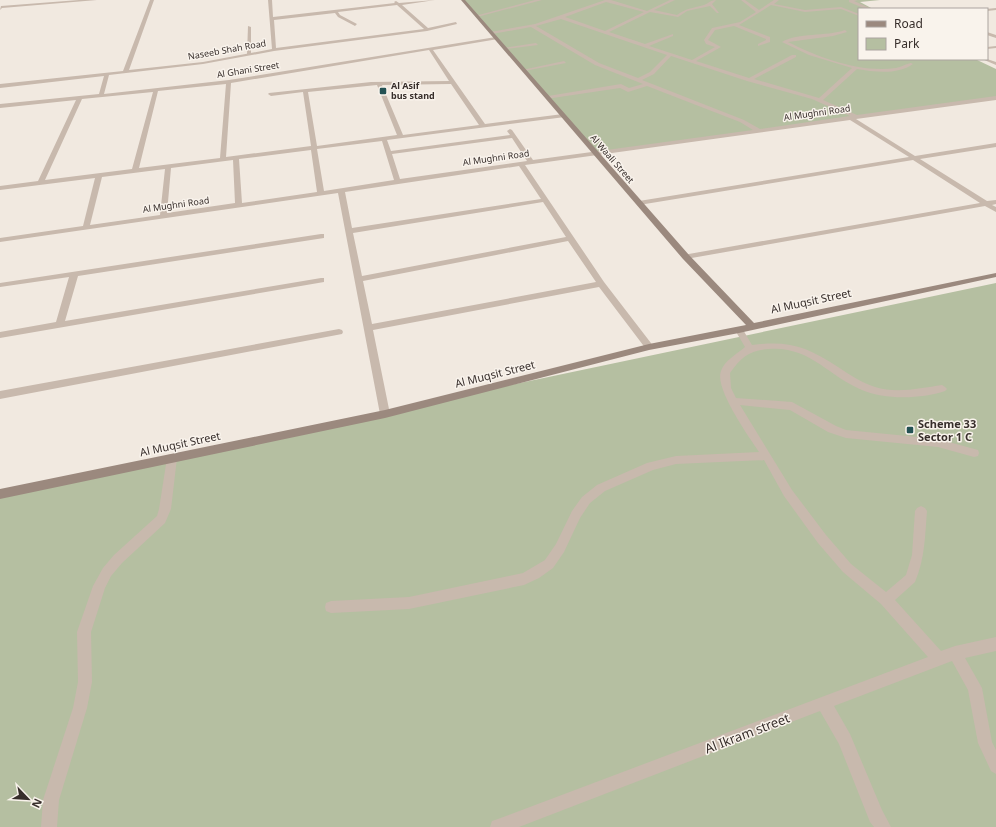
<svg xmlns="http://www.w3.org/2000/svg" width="996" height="827" font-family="'Noto Sans',sans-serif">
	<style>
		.green { fill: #b5bfa1 }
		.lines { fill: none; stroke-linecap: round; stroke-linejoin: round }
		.lane { fill: #c8b9ad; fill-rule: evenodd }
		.street { fill: #c8b9ad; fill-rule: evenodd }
		.secondary { fill: #9b897e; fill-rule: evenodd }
		.poi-dot { fill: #245254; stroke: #f9f3ec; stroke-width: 1.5 }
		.labels { text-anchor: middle; stroke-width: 3; stroke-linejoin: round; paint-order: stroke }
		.far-street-label { font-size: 9px; fill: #372e2b; stroke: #f9f3ec }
		.far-poi-label { font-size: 9px; font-weight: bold; fill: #372e2b; stroke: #f9f3ec; text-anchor: start }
		.street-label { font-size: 11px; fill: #372e2b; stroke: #f9f3ec }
		.poi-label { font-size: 11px; font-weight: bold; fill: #372e2b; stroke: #f9f3ec; text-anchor: start }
		.near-street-label { font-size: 13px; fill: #372e2b; stroke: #f9f3ec }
	</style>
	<rect width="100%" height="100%" fill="#f1e9e0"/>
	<path class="green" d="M463 0H880L860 2 873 9H859V59H975L996 69V98L595 153Z
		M996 283V827H0V492Z"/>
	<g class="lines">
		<path class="lane" d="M248 26 251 27V54L249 55 247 54Z"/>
		<path class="street" d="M79 0H97L2 8 0 10 1 6Z
			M150 0H154L129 70 203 62 272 49 268 0H272L273 17 395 3 394 2 396 1 399 3 435 0 402 5 428 28 456 22 457 24 427 31 274 51 203 64 109 75 104 94 229 80 496 37 498 39 433 50 485 124 563 114 566 116 565 117 387 140 391 151 510 135 507 131 510 129 512 130 533 160 753 130 740 122 647 86 628 92 620 88 546 99V97L548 96 621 84 629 88 643 84 595 65 531 27 492 34 490 32 535 24 605 0H611L647 11 670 0H675L654 10 677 15C686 8 694 8 704 5 709 3 711 0 716 0L712 4 719 13H717L710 6 687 11 678 17 650 12 609 32 645 44 673 34V36L649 46 692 60 715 47 706 44 704 40 712 28 740 22 756 12 741 0H745L759 10 774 0H779L774 4 805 10 841 7 859 14V16L841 9 805 12 771 5 739 25 770 37V42L758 46V44L766 40V39L734 26 715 30 708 40 721 47 696 61 749 78 792 55H796V57L754 79 819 98 852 68 809 55 782 42C798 32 826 37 845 30L847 32 833 36 788 42C820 58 860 73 896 68 901 67 906 64 911 63L913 64C898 75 875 72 857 69L823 100 857 115 996 96V100L856 119 915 156 996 143V147L920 159 987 201 996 200V204L992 205 996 207V212L985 206 686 259 682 257 683 255 980 203 913 160 639 205 636 203 639 201 909 157 850 120 525 165 604 282 654 347 652 349H646L599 287 373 330 390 414 389 417H381L380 414 338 193 0 242V238L83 226 95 178 0 190V186L38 181 76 100 0 108V104L99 94 104 76 0 88V84L123 71ZM606 2 644 12 605 31 565 17ZM397 5 424 29 276 48 274 20 335 13 338 17 355 26 357 24 340 15 338 12ZM561 19 667 55 650 72 638 78 599 63 536 26ZM429 50 449 81 371 82 269 93 268 94 271 96 303 92 311 146 226 157 231 83ZM671 56 747 81 812 99 850 116 760 129 744 120 642 80 654 74ZM226 84 220 158 139 168 158 91ZM451 84 479 125 403 135 382 85ZM377 85 397 135 317 146 308 92ZM153 92 132 169 45 180 82 99ZM512 138 527 161 400 179 392 154ZM382 141 394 180 324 191 317 149ZM311 150 317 192 242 203 239 159ZM233 160 235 203 167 213 171 168ZM519 166 541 199 352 228 345 192ZM165 169 160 215 90 225 102 177ZM543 202 566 237 362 276 353 233ZM568 241 596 282 372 324 363 281Z
			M535 0H542L477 17 475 16Z
			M849 0H858L854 1 872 9H866L849 2Z
			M996 8V10L987 11 986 9Z
			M987 32 996 35V38L987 35Z
			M536 43 538 45 505 49 503 48Z
			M996 46V48L987 49V47Z
			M982 59H987L996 62V65Z
			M564 61 566 63 524 71 522 70Z
			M321 234H324V238L78 276 65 321 321 278H324V282L0 338V332L56 322 69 277 0 287V283Z
			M739 327 742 328 752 345C789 340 808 347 838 367 850 375 862 383 875 387 897 394 921 388 942 385L945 387 947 389 945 391C921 399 885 400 862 390 828 376 810 346 769 349 750 350 741 357 730 373L731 388 736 398 792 402 836 426 846 430 938 439 978 450 979 453 978 456 974 457 938 447 846 438 828 432 790 410 740 405 792 490 826 535 851 564 886 592 906 575 912 555 915 511 917 508 921 506 925 508 927 511C925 535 925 559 915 582L895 600 941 651 955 646 996 637V651L965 658 982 688 992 742 996 750V774L991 771 978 743 968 690 952 661 834 706 850 734 882 810 891 827H874L870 822 839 744 820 711 519 827H490L492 821 498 819 928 657 881 604 843 572 818 543 784 496 764 460 676 464 653 470 605 491 590 503 580 518 564 552 553 568 539 578 524 585 409 609 331 613 326 611 325 607 326 603 331 601 409 597 523 573 545 560 556 544 572 511 582 497 597 485 647 463 676 456 759 452C749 437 714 388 721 371 724 361 737 354 745 347L735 330Z
			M339 329 342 330 343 332 342 334 0 399V391Z
			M172 454 176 455 177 458 171 509 165 523 122 563 111 576 105 588 91 632 92 682 87 708 59 800 57 827H41L43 800 73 708 78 682 77 632 93 586 103 568 114 555 157 516 159 509 167 458 168 455Z"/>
		<path class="secondary" d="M461 0H465L689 255 754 323 996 273V277L739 333 649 350 385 418 0 499V489L385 410 649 344 746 325 683 259Z"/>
	</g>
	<g class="poi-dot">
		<rect x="379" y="87" width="8" height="8" rx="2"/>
		<rect x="906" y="426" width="8" height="8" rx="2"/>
	</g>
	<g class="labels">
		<g class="far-street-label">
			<text transform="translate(227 50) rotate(-10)" y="3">Naseeb Shah Road</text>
			<text transform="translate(248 70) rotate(-9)" y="3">Al Ghani Street</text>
			<text transform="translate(817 113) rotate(-8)" y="3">Al Mughni Road</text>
			<text transform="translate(496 158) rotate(-8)" y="3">Al Mughni Road</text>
			<text transform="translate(612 159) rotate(49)" y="3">Al Waali Street</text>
			<text transform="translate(176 205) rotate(-8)" y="3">Al Mughni Road</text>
		</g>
		<g class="far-poi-label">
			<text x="391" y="89">Al Asif<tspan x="391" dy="10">bus stand</tspan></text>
		</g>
		<g class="street-label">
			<text transform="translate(811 301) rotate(-12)" y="4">Al Muqsit Street</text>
			<text transform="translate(495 374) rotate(-14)" y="4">Al Muqsit Street</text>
			<text transform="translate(180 444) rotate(-12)" y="4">Al Muqsit Street</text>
		</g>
		<g class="poi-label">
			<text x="918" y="428">Scheme 33<tspan x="918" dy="13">Sector 1 C</tspan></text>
		</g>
		<g class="near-street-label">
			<text transform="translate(747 733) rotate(-21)" y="5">Al Ikram street</text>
		</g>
	</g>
	<rect x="858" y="8" width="130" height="52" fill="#f9f3ec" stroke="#aba49f"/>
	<rect x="866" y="21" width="20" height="6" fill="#9b897e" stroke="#aba49f"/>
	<text x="894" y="28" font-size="12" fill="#372e2b">Road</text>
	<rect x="866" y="38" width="20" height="12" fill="#b5bfa1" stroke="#aba49f"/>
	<text x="894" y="48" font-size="12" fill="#372e2b">Park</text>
	<g transform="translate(28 799) rotate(115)" stroke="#f9f3ec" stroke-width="3" paint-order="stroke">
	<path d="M0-3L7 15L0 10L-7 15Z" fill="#372e2b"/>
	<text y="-6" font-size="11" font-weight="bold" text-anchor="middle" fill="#372e2b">N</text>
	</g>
</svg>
